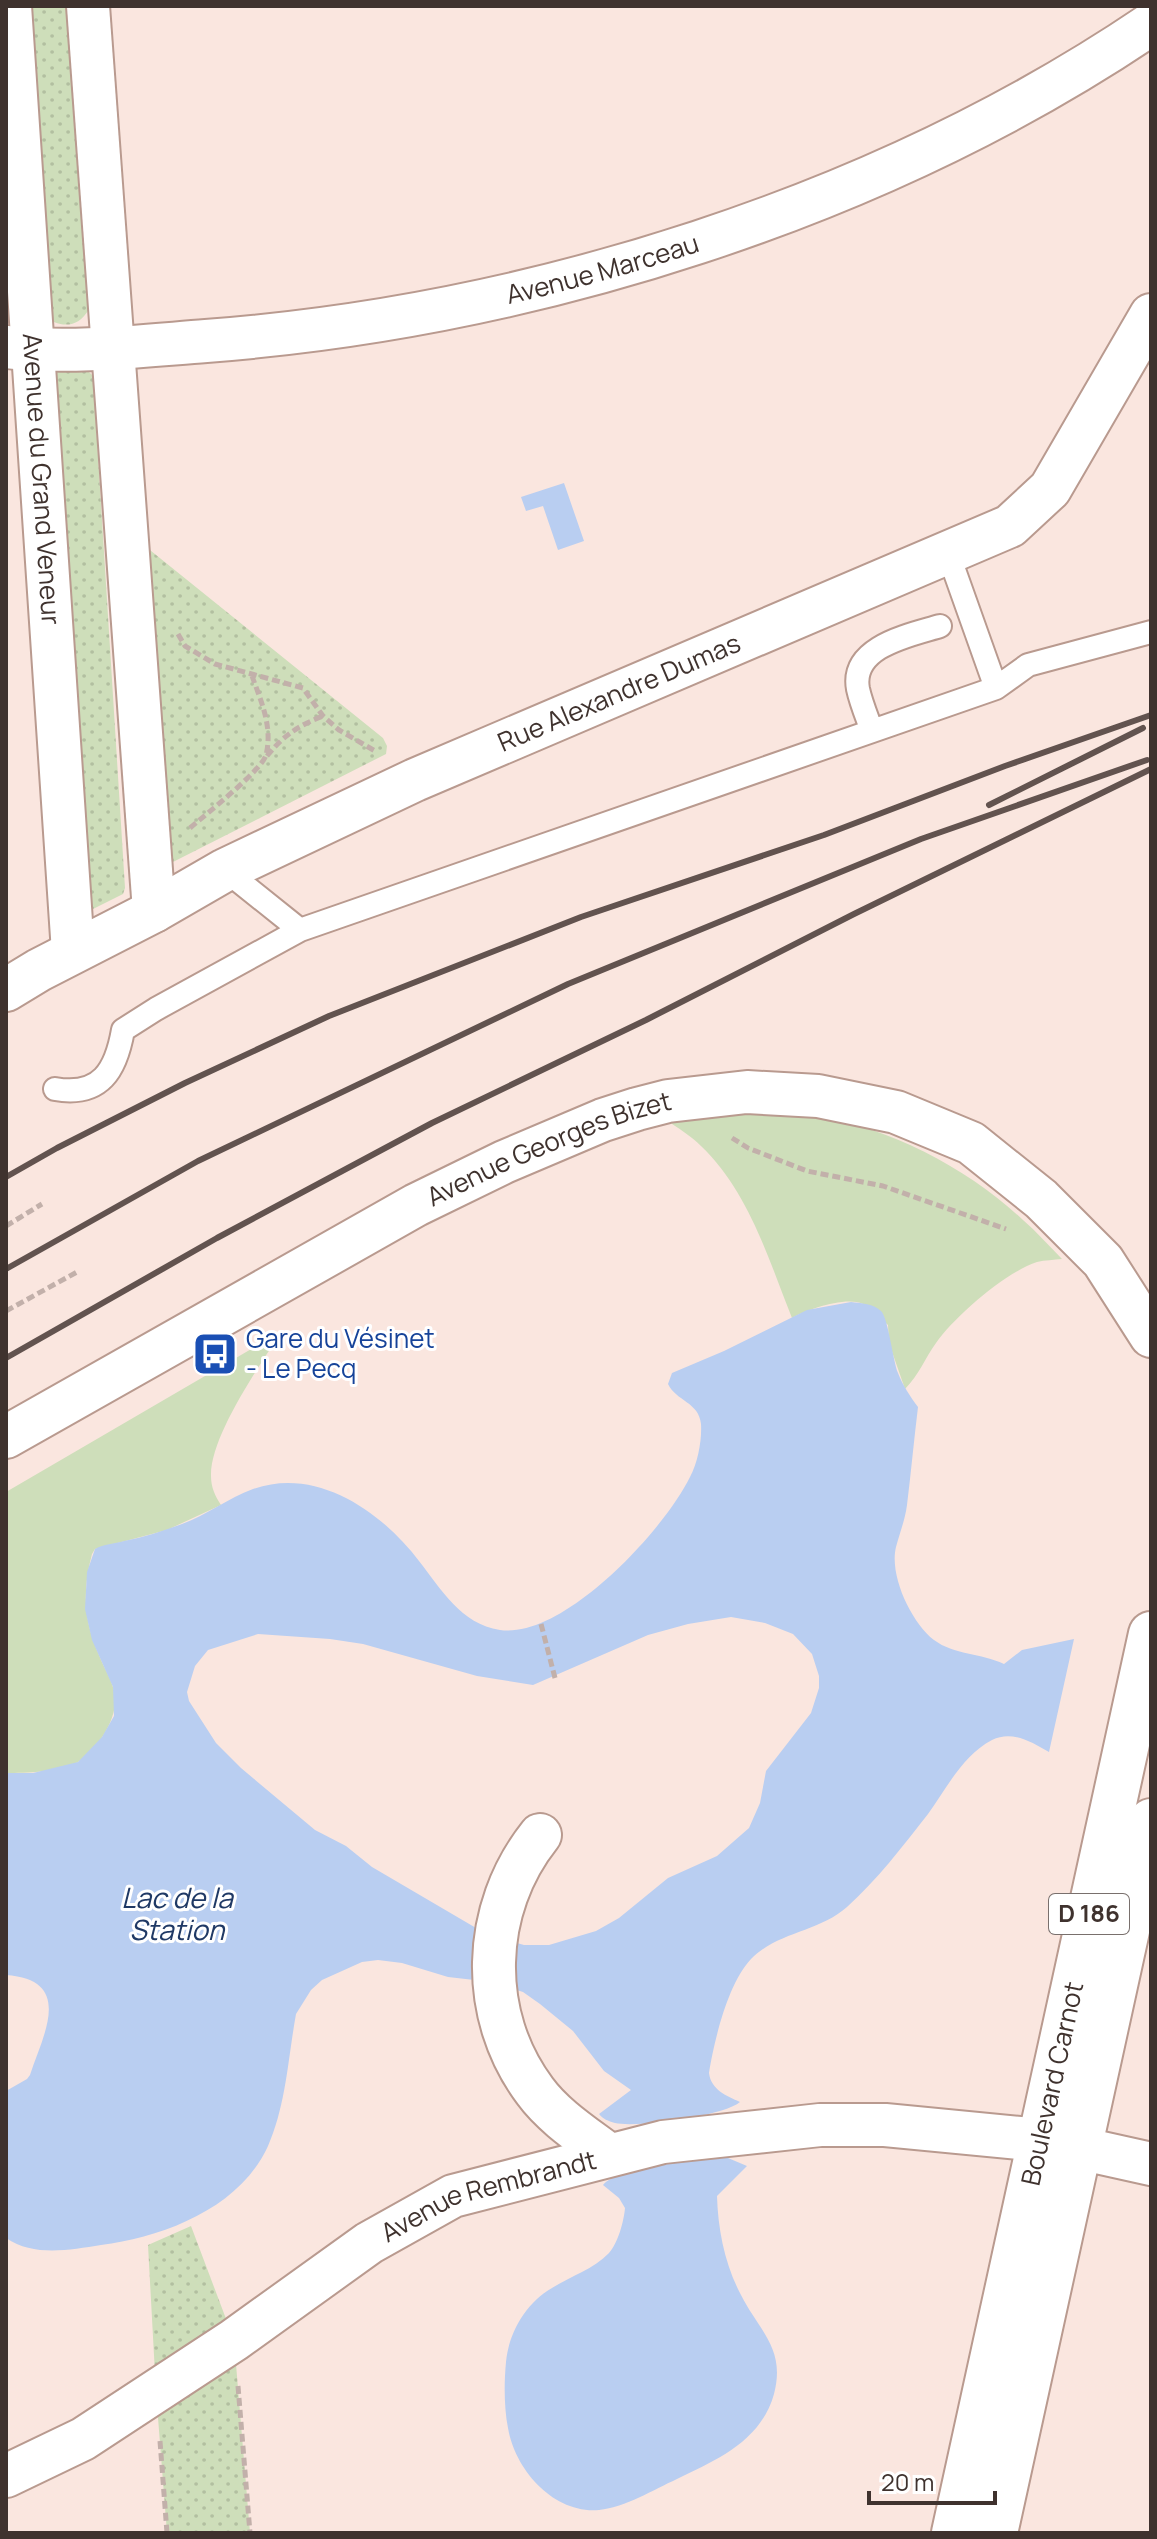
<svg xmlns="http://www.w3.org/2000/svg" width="1157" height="2539" font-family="Manrope,sans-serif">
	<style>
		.grass { fill: url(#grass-dots) }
		.green { fill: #cedeba }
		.water { fill: #b9cef1; fill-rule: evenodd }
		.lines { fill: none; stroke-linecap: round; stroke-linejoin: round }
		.service-casing { stroke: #b99a8f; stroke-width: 26 }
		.minor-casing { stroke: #b99a8f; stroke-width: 46 }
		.primary-casing { stroke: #b99a8f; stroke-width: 48 }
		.path { stroke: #c2b0aa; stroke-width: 5; stroke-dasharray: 8 4; stroke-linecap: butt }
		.service { stroke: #fff; stroke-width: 22 }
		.minor { stroke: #fff; stroke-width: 42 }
		.primary { stroke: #fff; stroke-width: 44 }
		.rail { stroke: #62534f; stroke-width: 6 }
		.labels { text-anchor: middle; stroke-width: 6; stroke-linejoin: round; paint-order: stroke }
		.shield { fill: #fff; stroke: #79706d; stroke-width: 2 }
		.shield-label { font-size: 24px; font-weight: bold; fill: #3f322e }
		.street-label { font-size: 26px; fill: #3f322e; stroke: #fff }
		.transit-label { font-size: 26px; fill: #164399; stroke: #fff; text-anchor: start }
		.water-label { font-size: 28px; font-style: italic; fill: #1f3965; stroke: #fff }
	</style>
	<defs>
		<pattern id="grass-dots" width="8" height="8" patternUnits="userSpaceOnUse" patternTransform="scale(2)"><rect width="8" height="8" fill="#cedeba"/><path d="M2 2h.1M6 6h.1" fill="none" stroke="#b2bfa0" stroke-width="1.8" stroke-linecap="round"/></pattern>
	</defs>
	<rect width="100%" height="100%" fill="#fae6df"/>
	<path class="grass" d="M24 6H70L89 309C78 329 60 328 43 316Z
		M55 368H85L93 376 125 888 123 894 89 911 84 910Z
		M135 538 383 738 387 746 386 754 171 863Z
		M191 2226 234 2340 250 2533H167L156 2392 148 2245Z"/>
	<path class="green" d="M739 1112C765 1113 792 1113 818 1117 890 1127 970 1170 1023 1220 1037 1232 1049 1246 1062 1259 1054 1260 1045 1260 1037 1262 1006 1272 955 1316 936 1343 925 1358 919 1375 905 1389L889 1343 888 1325C881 1319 871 1307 863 1304 845 1296 807 1310 792 1318 768 1258 749 1192 701 1146 691 1136 678 1128 666 1120Z
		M282 1331C260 1365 210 1436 211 1476 211 1487 215 1496 221 1505L167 1530 95 1549 92 1554C82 1591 84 1621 99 1655 104 1668 113 1682 115 1695 118 1718 98 1750 78 1762 61 1772 26 1773 6 1773V1492Z"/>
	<path class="water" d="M564 483 584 541 558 550 543 506 526 511 521 497Z
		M851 1302C861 1303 874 1304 881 1311 888 1317 893 1361 898 1373 903 1386 910 1396 918 1407 914 1440 911 1472 907 1505 905 1520 900 1532 896 1547 889 1575 911 1622 934 1640 954 1655 981 1653 1004 1664L1022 1650 1074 1639 1049 1752C1031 1742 1012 1730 992 1740 963 1755 946 1789 928 1814 903 1846 877 1880 847 1907 819 1932 777 1932 751 1959 728 1983 714 2041 709 2073 711 2090 727 2096 740 2102 724 2116 636 2128 615 2123 608 2121 603 2119 599 2114L631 2090 604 2071 573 2031 540 2004 523 1992 492 1982 448 1977 402 1963 378 1960 362 1962 322 1980 311 1990 296 2014C288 2058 286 2105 268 2146 240 2208 164 2237 101 2245 69 2250 34 2257 6 2238V2091L27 2079 30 2075C43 2035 75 1980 6 1975V1773H33L78 1762 102 1737 114 1716 113 1687 92 1640 85 1609 87 1572 95 1549C104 1544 114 1544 124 1541 144 1537 163 1531 182 1524 207 1515 228 1498 253 1489 317 1466 382 1512 419 1561 441 1589 461 1624 500 1630 564 1639 664 1530 690 1477 698 1462 702 1440 701 1424 699 1402 676 1401 668 1384L672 1373 724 1351 807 1310ZM731 1617 765 1623 793 1634 812 1654 819 1676V1688L811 1713 766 1771 760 1803 749 1828 717 1856 668 1878 619 1918 596 1931 549 1945H524L488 1935 372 1867 346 1846 315 1830 241 1768 216 1743 189 1701 187 1692 195 1666 208 1650 258 1634 330 1639 363 1644 477 1676 533 1685 648 1635 688 1624Z
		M728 2158 747 2166 717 2196C718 2230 725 2265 741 2295 759 2331 786 2348 774 2394 761 2441 717 2460 677 2479 653 2490 626 2507 599 2510 554 2514 515 2470 508 2428 504 2408 504 2383 506 2362 509 2332 526 2303 552 2288 571 2276 594 2269 609 2253 618 2243 624 2221 625 2208L619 2198 603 2185C619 2166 701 2158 728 2158Z"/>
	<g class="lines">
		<g class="service-casing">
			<path id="service" d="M948 553 996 688
				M872 731C867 717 861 703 858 689 850 646 911 635 940 626
				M225 870 300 930
				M55 1089C101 1097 116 1070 123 1030L156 1009 300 930 996 688 1028 665 1151 632"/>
		</g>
		<g class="minor-casing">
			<g id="minor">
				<path id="s1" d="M10 6 73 952"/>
				<path d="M88 6 154 911"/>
				<path id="s2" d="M6 347C72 354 140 346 206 341 532 316 879 208 1151 24"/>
				<path id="s3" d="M6 990 39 970 154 911 225 870 415 780 1010 526 1050 489 1151 315"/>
				<path id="s4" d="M6 1437 416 1205 504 1162 603 1120 637 1109 668 1101 747 1092 818 1096 896 1112 971 1143 1041 1199 1103 1261 1151 1336"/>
				<path d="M540 1835C481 1909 478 2015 535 2091 554 2117 584 2136 609 2155"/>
				<path d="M1079 2148 1151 2164"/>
				<path id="s5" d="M6 2476 83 2439 234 2340 369 2243 453 2196 663 2142 820 2125H885L1041 2140"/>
			</g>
		</g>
		<g class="primary-casing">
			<g id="primary">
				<path id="s6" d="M954 2533 1151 1634"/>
				<path d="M995 2533 1151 1821"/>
			</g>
		</g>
		<path class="path" d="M178 634 185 646 215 664 303 688 323 716 339 730 375 751
			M267 756C284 735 298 726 323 716
			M190 828C205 815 262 770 266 755 273 727 261 701 252 676
			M732 1138 748 1148 807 1171 883 1186 1006 1229
			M6 1226 42 1204
			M6 1311 77 1272
			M541 1624 555 1678
			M238 2386 250 2533
			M160 2441 167 2533"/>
		<use href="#service" class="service"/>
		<use href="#minor" class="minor"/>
		<use href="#primary" class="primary"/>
		<path class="rail" d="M989 805 1143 728
			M6 1177 57 1148 185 1083 329 1016 581 917 824 835 1005 766 1151 715
			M6 1269 198 1161 568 984 921 839 1147 760
			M6 1358 217 1238 432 1123 646 1020 854 914 1151 769"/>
	</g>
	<defs>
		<g id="bus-square" transform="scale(2.3)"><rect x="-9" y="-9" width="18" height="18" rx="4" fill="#1a4fb4" stroke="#fff"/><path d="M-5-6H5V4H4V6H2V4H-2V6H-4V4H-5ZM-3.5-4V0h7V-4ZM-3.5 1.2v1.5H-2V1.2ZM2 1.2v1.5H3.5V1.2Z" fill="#fff"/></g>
	</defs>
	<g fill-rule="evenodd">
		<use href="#bus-square" x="215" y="1354"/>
	</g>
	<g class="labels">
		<rect class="shield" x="1049" y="1894" width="80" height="40" rx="6"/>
		<g class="shield-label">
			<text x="1089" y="1922">D 186</text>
		</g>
		<g class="street-label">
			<text dy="9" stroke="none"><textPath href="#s2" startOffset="604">Avenue Marceau</textPath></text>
			<text dy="9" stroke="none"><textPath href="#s1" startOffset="474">Avenue du Grand Veneur</textPath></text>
			<text dy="9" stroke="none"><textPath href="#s3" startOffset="682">Rue Alexandre Dumas</textPath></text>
			<text dy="9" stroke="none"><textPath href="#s4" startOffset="616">Avenue Georges Bizet</textPath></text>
			<text dy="9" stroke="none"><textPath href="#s6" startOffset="460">Boulevard Carnot</textPath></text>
			<text dy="9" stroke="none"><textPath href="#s5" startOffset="562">Avenue Rembrandt</textPath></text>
		</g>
		<g class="transit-label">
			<text x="246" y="1348">Gare du Vésinet<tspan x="246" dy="30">- Le Pecq</tspan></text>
		</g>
		<g class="water-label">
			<text x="177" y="1908">Lac de la<tspan x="177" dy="32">Station</tspan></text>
		</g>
	</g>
	<rect width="1157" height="2539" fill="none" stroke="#3f322e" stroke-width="16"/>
	<path d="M869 2491v12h126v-12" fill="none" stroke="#3f322e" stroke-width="4"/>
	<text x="881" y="2491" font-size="24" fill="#3f322e" stroke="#ffffff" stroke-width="6" paint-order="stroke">20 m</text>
</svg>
